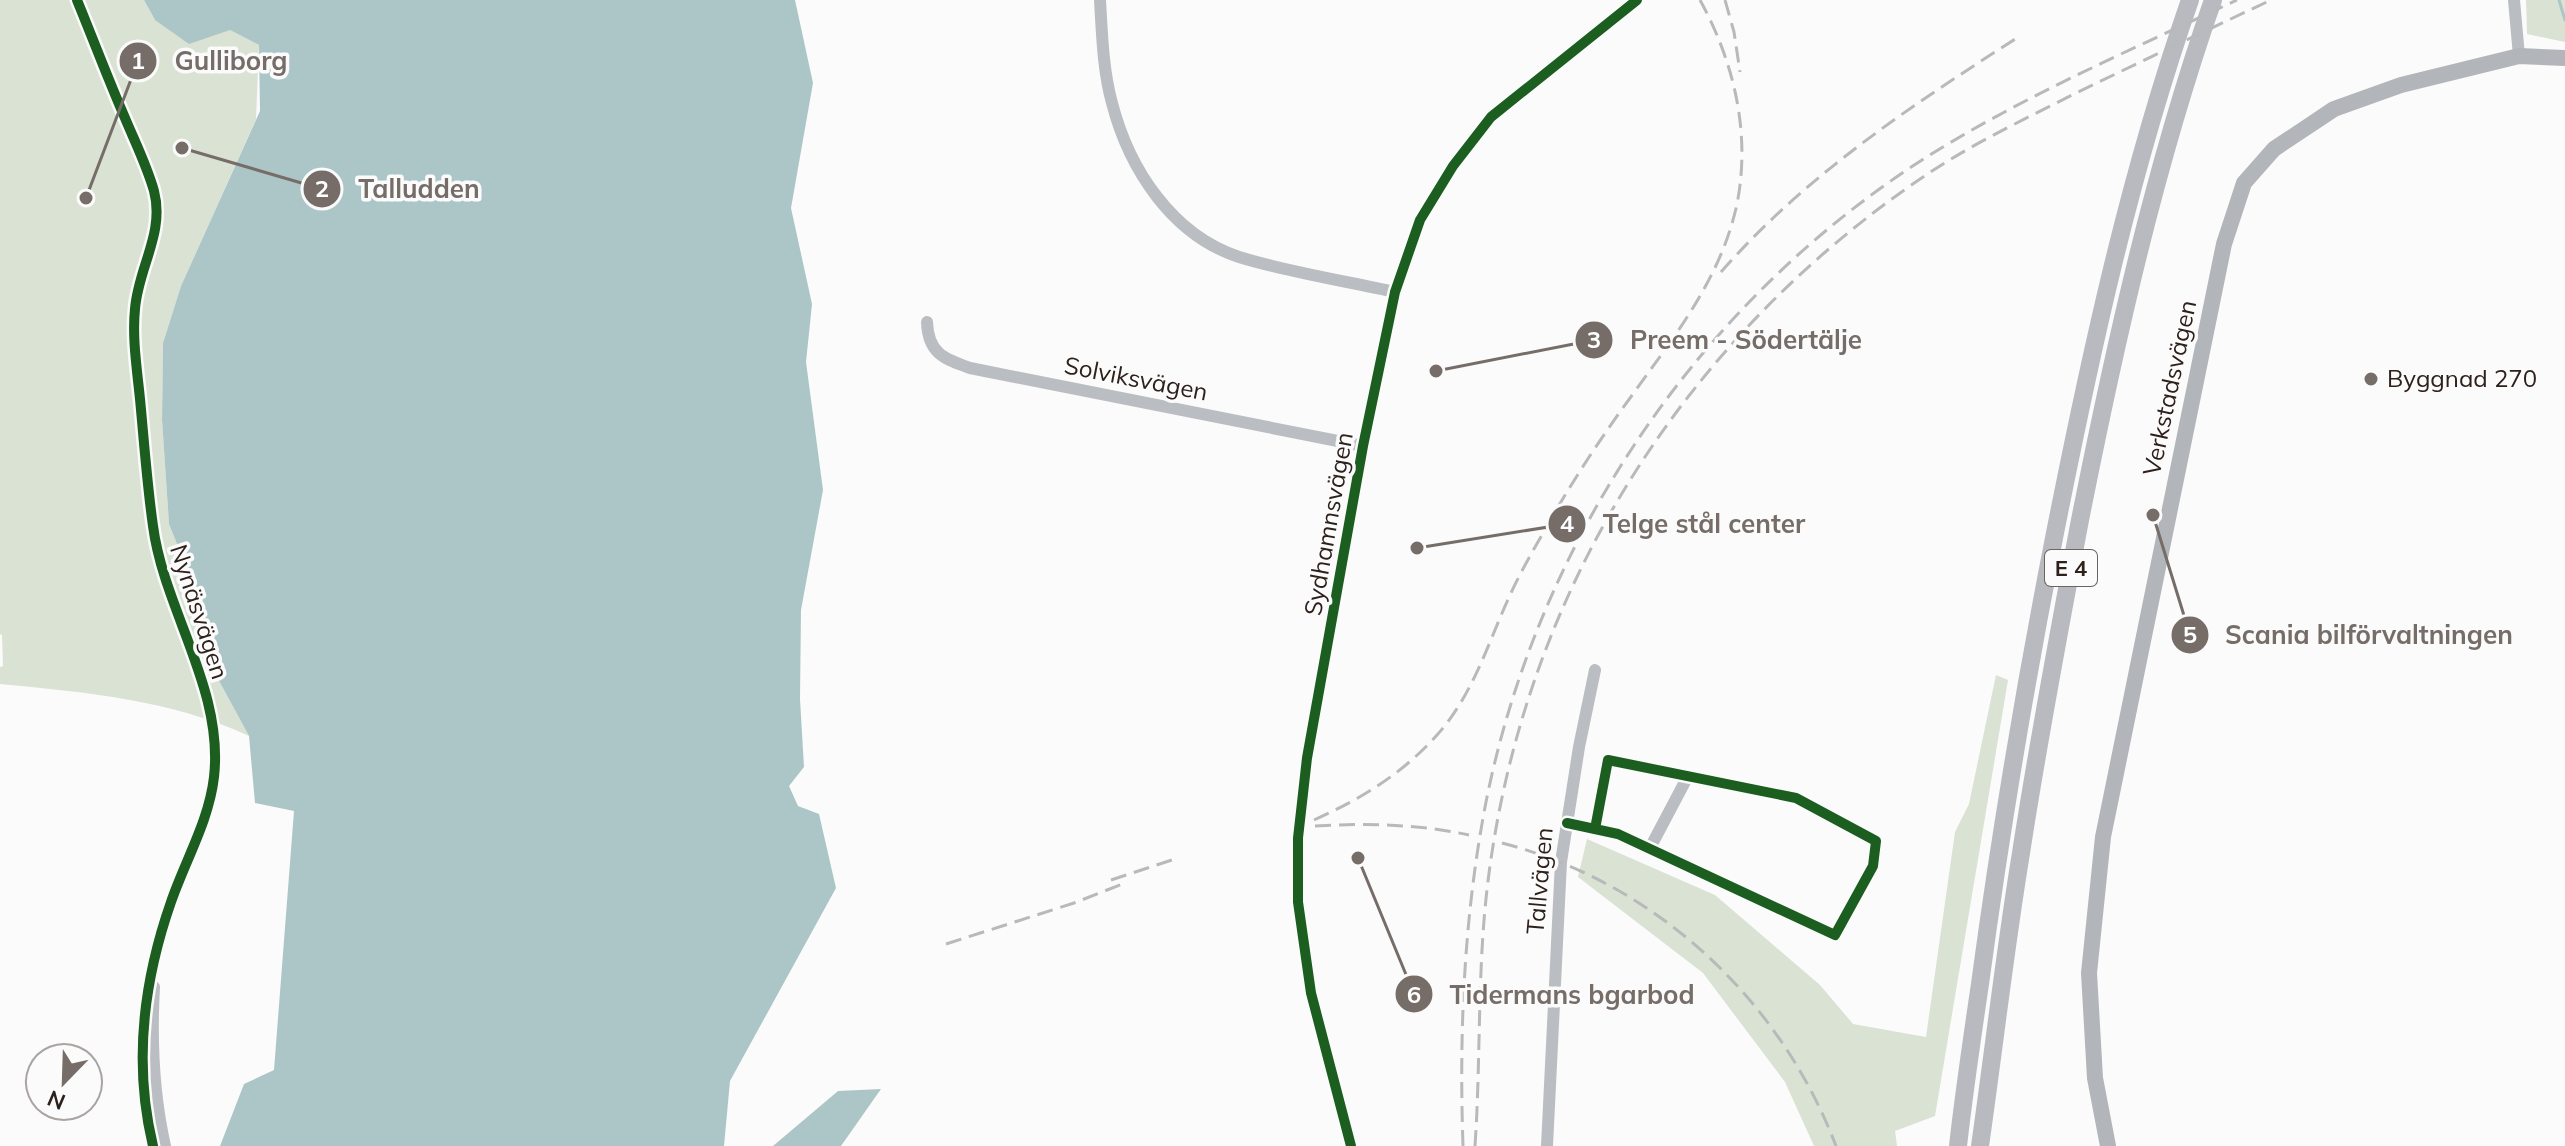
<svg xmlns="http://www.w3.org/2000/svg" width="2565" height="1146" font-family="Mulish,sans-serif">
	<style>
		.forest { fill: #d9e2d3 }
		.water { fill: #acc6c8 }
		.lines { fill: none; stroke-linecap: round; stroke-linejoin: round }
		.stream { stroke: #acc6c8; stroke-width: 3 }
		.minor { stroke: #babdc1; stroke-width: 12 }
		.major { stroke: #b2b5ba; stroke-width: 16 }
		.highway { stroke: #b8babf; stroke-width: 18 }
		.rail { stroke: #b8b9ba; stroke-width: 3; stroke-dasharray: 16 8; stroke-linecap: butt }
		.cycleway-casing { stroke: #fbfbfb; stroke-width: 15 }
		.cycleway { stroke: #1b5e20; stroke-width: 10 }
		.poi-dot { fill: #766d69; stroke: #fbfbfb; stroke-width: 3 }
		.labels { text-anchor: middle; stroke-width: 7; stroke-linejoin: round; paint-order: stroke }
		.shield { fill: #fbfbfb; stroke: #6c625e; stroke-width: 2 }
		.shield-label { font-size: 22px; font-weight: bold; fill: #2e201b }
		.street-label { font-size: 24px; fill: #2e201b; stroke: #fbfbfb }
		.poi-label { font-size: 24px; fill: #2e201b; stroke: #fbfbfb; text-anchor: start }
		.leader { fill: none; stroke: #766d69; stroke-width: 3 }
		.callout-dot { fill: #766d69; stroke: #fbfbfb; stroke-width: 3 }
		.mark-label { font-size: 24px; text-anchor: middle; font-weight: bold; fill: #fff }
		.callout-label { font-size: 26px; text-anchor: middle; font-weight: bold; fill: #766d69; stroke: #fbfbfb; stroke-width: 7; stroke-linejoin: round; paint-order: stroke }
	</style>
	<rect width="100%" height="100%" fill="#fbfbfb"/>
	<path class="forest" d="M0 0H144L155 20 230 30 259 45 256 119 181 286 163 343 162 420 169 524 199 600 218 679 249 736C172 700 84 692 0 684V667L3 666 2 635 0 634Z
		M2526 0H2565V42L2527 34Z
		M1996 675 2008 680 1935 1116 1895 1131 1897 1146H1814L1785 1082 1703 973 1578 877 1587 839 1715 895 1820 985 1853 1024 1926 1037 1955 832 1969 804Z"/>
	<path class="water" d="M144 0H795L813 83 791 208 812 304 806 362 823 490 801 610 800 699 804 767 789 786 798 806 819 814 836 888 730 1081 724 1146H220L244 1084 274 1070 294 811 255 803 249 736 218 679 199 600 169 524 162 420 163 343 181 286 260 111 259 45 230 30 189 44 155 20Z
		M881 1089 841 1146H773L838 1091Z"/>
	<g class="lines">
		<path class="stream" d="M2559 0 2565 20"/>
		<path class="minor" d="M77 0C93 39 108 79 125 118 135 142 147 166 154 191 165 233 138 268 135 309 132 338 137 369 140 399 144 441 147 484 153 526 164 610 224 689 214 777 209 821 185 861 171 902 143 982 133 1063 153 1146
			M1100 0C1102 34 1103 71 1112 103 1129 169 1172 235 1239 257 1288 272 1345 281 1395 292
			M2514 0 2519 56
			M927 322C928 353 944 359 970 368L1363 446
			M1567 823 1618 834 1835 935 1873 866 1876 841 1796 798 1608 760 1595 829
			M1650 848 1688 776
			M154 987C151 1041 153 1093 165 1146
			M1351 1146 1311 993 1298 902V838L1307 758 1363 446 1395 292 1420 220 1453 166 1491 117 1637 0
			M1547 1146 1561 862 1579 747 1595 670"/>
		<path class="major" d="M2108 1146 2095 1078 2089 973 2103 837 2224 244 2244 183 2274 149 2334 109 2401 85 2519 56 2565 58"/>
		<path class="highway" d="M1958 1146C1964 1092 1972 1038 1980 984 2000 835 2025 686 2054 538 2090 356 2129 175 2190 0
			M1980 1146C1994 1048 2005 950 2021 853 2038 742 2059 631 2080 520 2115 344 2154 169 2213 0"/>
		<path class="rail" d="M1725 0 1734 32 1740 72
			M1721 272C1806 175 1912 105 2020 36
			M1314 820C1361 799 1402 774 1437 735 1473 695 1488 643 1510 595 1521 571 1534 549 1547 526 1573 480 1602 436 1633 394 1676 334 1721 278 1737 204 1751 133 1734 62 1700 0
			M1315 826C1367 823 1417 824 1469 835
			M1502 843C1656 883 1780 999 1836 1146
			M1111 880 1175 859
			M946 944 1074 903 1125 883
			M1463 1146C1459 1031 1464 915 1486 802 1538 541 1698 304 1922 160 2021 97 2131 50 2237 0
			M1475 1146C1481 1058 1477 969 1488 881 1524 591 1685 337 1926 175 1972 144 2023 120 2072 95 2138 63 2205 31 2271 0"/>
		<g class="cycleway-casing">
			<path id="cycleway" d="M77 0C93 39 108 79 125 118 135 142 147 166 154 191 165 233 138 268 135 309 132 338 137 369 140 399 144 441 147 484 153 526 164 610 224 689 214 777 209 821 185 861 171 902 143 982 133 1063 153 1146
				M1567 823 1618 834 1835 935 1873 866 1876 841 1796 798 1608 760 1595 829
				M1351 1146 1311 993 1298 902V838L1307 758 1363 446 1395 292 1420 220 1453 166 1491 117 1637 0"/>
		</g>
		<use href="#cycleway" class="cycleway"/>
	</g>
	<circle class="poi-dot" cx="2371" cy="379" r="8"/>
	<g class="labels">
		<rect class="shield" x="2045" y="550" width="52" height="36" rx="6"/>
		<g class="shield-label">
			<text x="2071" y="576">E 4</text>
		</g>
		<g class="street-label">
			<text transform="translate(1136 379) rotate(11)" y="8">Solviksvägen</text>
			<text transform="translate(2170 388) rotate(-78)" y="8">Verkstadsvägen</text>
			<text transform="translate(1329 524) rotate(-80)" y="8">Sydhamnsvägen</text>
			<text transform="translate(199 612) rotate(72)" y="8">Nynäsvägen</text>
			<text transform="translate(1540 881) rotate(-85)" y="8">Tallvägen</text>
		</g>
		<g class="poi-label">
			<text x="2387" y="387">Byggnad 270</text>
		</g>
	</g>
	<path class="leader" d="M86 198L138 61M182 148L322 189M1436 371L1594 340M1417 548L1567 524M2153 515L2190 635M1358 858L1414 994"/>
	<g class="callout-dot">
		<circle cx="86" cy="198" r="8"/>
		<circle cx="182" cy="148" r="8"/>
		<circle cx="1436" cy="371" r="8"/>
		<circle cx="1417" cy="548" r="8"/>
		<circle cx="2153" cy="515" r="8"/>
		<circle cx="1358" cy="858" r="8"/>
		<circle cx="138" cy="61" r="20"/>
		<circle cx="322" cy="189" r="20"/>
		<circle cx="1594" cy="340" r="20"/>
		<circle cx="1567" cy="524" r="20"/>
		<circle cx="2190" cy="635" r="20"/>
		<circle cx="1414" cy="994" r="20"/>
	</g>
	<g class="mark-label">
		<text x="138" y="69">1</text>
		<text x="322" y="197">2</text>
		<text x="1594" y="348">3</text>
		<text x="1567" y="532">4</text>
		<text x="2190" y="643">5</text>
		<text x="1414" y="1003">6</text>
	</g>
	<g class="callout-label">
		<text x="231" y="70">Gulliborg</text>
		<text x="419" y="198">Talludden</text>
		<text x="1746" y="349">Preem - Södertälje</text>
		<text x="1704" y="533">Telge stål center</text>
		<text x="2369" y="644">Scania bilförvaltningen</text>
		<text x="1572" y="1004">Tidermans bgarbod</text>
	</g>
	<g transform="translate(64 1082) rotate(203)"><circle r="38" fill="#fbfbfb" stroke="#a9a3a1" stroke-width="2"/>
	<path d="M0-6L14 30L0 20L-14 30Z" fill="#766d69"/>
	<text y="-12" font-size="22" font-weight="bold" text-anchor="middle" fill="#2e201b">N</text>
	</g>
</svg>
